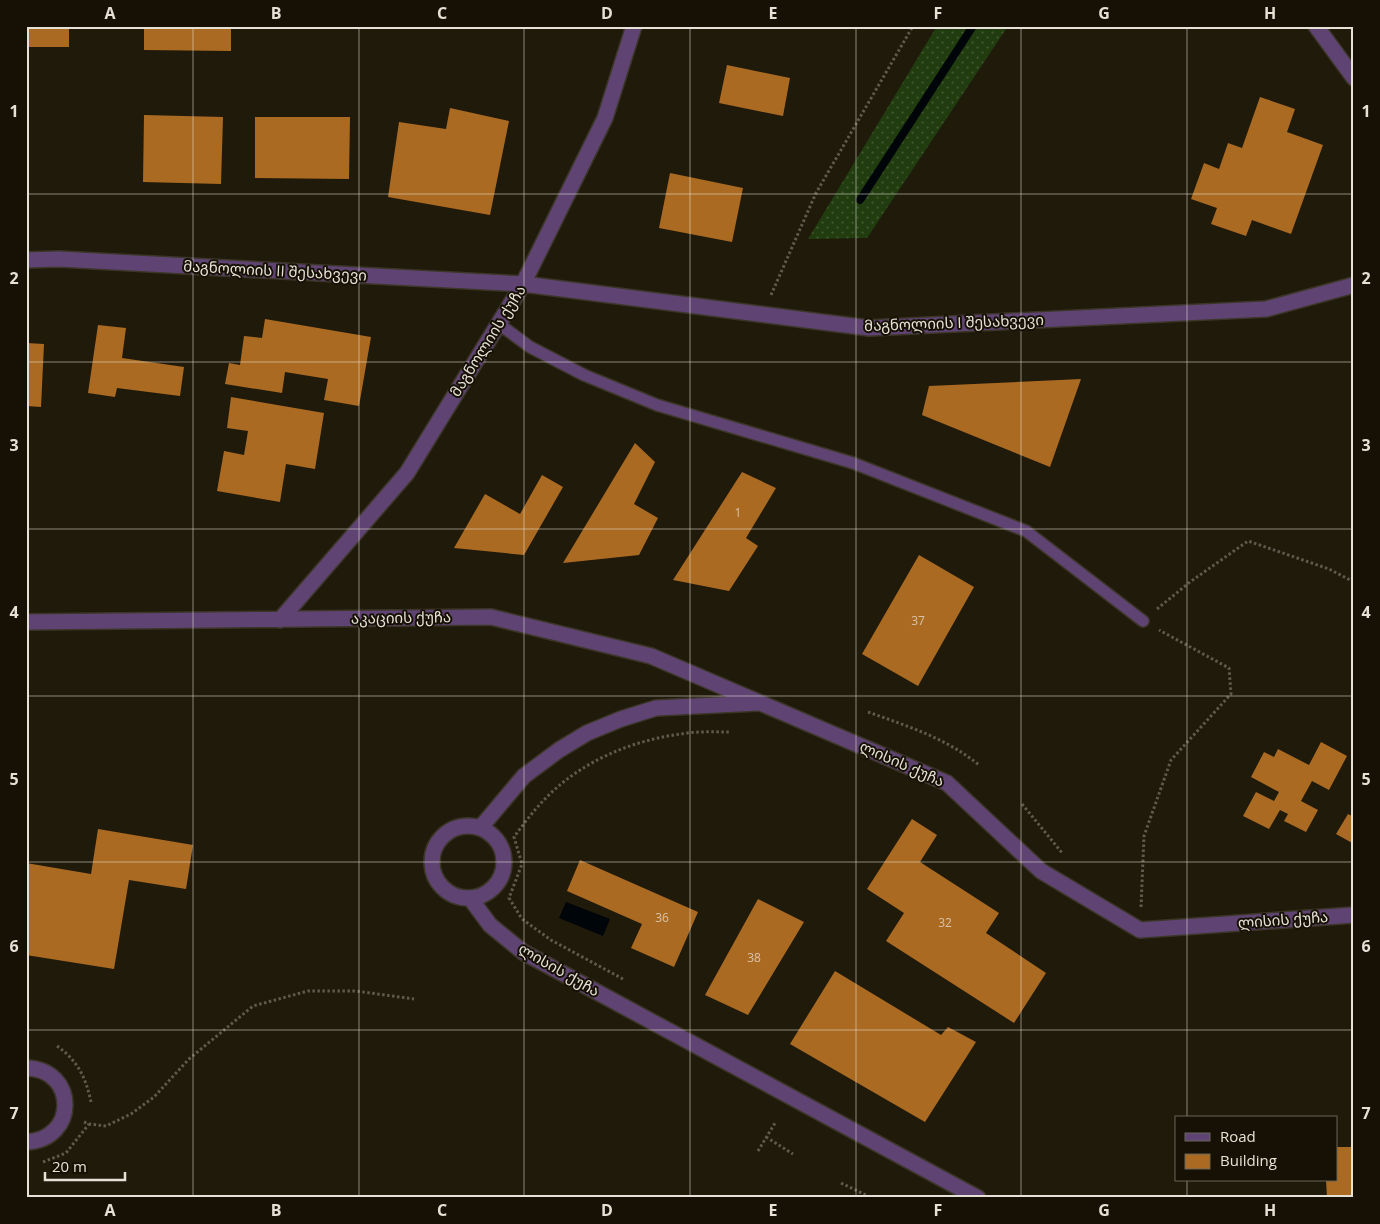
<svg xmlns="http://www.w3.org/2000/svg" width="1380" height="1224" font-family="'Open Sans','Noto Sans Georgian',sans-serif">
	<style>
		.grass { fill: url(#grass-dots) }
		.water { fill: #000509 }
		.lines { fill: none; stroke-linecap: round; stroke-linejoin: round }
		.stream { stroke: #000509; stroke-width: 8 }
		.building { fill: #ab6a21 }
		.lane-casing { stroke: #3c3628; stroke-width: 14 }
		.street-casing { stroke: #3c3628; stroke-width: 18 }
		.path { stroke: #5f5a4d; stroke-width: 3; stroke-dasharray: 2.5 2.5; stroke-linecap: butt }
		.lane { stroke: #5f4473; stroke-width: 11 }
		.street { stroke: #5f4473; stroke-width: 15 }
		.grid { fill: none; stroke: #e5e1d7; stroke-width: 1; stroke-opacity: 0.55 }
		.labels { text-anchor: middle; stroke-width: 4; stroke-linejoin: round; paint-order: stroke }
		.number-label { font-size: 12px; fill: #d6c3aa }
		.street-label { font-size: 15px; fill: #e5e1d7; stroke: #161104 }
		.neatline { fill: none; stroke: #e5e1d7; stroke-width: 2 }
		.grid-label { font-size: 16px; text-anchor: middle; font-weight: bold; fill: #e5e1d7 }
	</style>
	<defs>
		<pattern id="grass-dots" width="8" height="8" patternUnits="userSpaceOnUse" patternTransform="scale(1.25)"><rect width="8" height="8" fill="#213c0e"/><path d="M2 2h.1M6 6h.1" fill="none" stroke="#415830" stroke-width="1.8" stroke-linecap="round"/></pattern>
	</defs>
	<rect width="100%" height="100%" fill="#201a0b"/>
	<path class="grass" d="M937 26H1008L867 238 808 239Z"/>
	<path class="water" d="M566 902 610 919 603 936 559 918Z"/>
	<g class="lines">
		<path class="stream" d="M860 200 973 26"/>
	</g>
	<path class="building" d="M26 26H69V47H26Z
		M144 26H231V51L144 50Z
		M727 65 790 78 783 116 719 103Z
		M1260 97 1295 109 1287 132 1323 145 1291 234 1252 220 1246 236 1211 224 1217 208 1191 199 1204 163 1219 169 1228 143 1242 148Z
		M450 108 509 121 490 215 388 197 399 122 446 129Z
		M144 115 223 117 221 184 143 182Z
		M255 117H350L349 179 255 178Z
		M670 173 743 188 732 242 659 228Z
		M265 319 371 337 359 406 324 400 328 379 285 372 282 393 225 384 229 363 240 365 244 336 262 338Z
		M98 325 126 328 122 358 184 367 180 396 117 388 115 397 88 393Z
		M26 343 44 344 41 407 26 406Z
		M1081 379 1050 467 922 415 929 386Z
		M231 397 324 413 315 469 286 464 280 502 217 491 224 451 244 455 248 431 227 428Z
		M635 443 655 462 634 504 658 518 639 555 563 563Z
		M742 472 776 488 746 538 758 546 729 591 673 580Z
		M542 475 563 487 524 555 454 548 485 494 520 514Z
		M919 555 974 587 918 686 862 654Z
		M1321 742 1347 756 1329 790 1312 781 1301 801 1318 810 1306 832 1284 821 1288 814 1280 810 1269 829 1243 816 1256 792 1274 801 1279 792 1251 777 1264 752 1274 757 1278 749 1309 765Z
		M1348 814 1354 817V844L1336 834Z
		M912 819 937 835 920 862 999 913 986 933 1046 973 1014 1023 886 941 904 913 867 889Z
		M98 829 193 845 186 889 129 880 114 969 26 955V863L91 874Z
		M580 860 698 912 674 967 631 948 642 924 567 891Z
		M758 899 804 922 748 1015 705 995Z
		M835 971 941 1035 948 1027 976 1042 925 1122 790 1044Z
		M1336 1147H1354V1198H1327L1326 1180H1336Z"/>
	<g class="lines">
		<g class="lane-casing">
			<path id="lane" d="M499 324 530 347 584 375 657 405 853 463 1026 531 1143 621"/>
		</g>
		<g class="street-casing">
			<path id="street" d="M1316 26 1354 78
				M26 260 59 259 523 284 869 328 1266 309 1354 285
				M280 620 407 473 523 284 605 118 634 26
				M26 622 491 617 651 656 947 783 1041 871 1140 930 1354 915
				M432 862a36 36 0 1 1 72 0a36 36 0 1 1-72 0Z
				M481 827 524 776 559 750 587 733 621 719 656 708 758 703
				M470 898 490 925 523 952 978 1198
				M26 1068C78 1069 78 1140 26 1142"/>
		</g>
		<path class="path" d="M771 295 816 193 913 26
			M1157 609 1190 582 1248 541 1329 569 1354 582
			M868 712C907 726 946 738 979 765
			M1022 804 1063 854
			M1141 907 1144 836 1171 760 1231 694 1229 668 1159 630
			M623 979 551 940 522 919 509 898 522 864 514 837C525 822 537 806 551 793 585 760 634 740 681 734 697 731 714 732 730 732
			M26 1037H30
			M57 1046C78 1061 86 1078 91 1102
			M84 1122 89 1124 106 1126 131 1114 154 1097 189 1059 253 1006 308 991H356L414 999
			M766 1137 793 1154
			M758 1151 775 1123
			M43 1162 66 1153 89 1124
			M841 1183 872 1198"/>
		<use href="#lane" class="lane"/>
		<use href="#street" class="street"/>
	</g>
	<path class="grid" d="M193 26V1198M359 26V1198M524 26V1198M690 26V1198M856 26V1198M1021 26V1198M1187 26V1118M26 194H1354M26 362H1354M26 529H1354M26 696H1354M26 862H1354M26 1030H1354M1187 1180V1198"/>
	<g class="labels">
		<g class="number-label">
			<text x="738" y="517">1</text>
			<text x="918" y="625">37</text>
			<text x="662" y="922">36</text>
			<text x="945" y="927">32</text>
			<text x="754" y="962">38</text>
		</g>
		<g class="street-label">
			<text transform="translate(275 271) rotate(3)" y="5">მაგნოლიის II შესახვევი</text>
			<text transform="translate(954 323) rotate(-2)" y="5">მაგნოლიის I შესახვევი</text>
			<text transform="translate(488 341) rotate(-58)" y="5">მაგნოლიის ქუჩა</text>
			<text transform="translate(401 618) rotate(-1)" y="5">აკაციის ქუჩა</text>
			<text transform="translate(902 764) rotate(24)" y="5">ლისის ქუჩა</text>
			<text transform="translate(1283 920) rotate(-4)" y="5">ლისის ქუჩა</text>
			<text transform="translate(559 970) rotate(30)" y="5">ლისის ქუჩა</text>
		</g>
	</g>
	<rect width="1380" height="1224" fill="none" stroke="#161104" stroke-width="55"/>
	<rect x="1175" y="1116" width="162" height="65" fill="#161104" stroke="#696458"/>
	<rect x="1185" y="1133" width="25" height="8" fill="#5f4473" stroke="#696458"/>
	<text x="1220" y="1142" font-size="15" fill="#e5e1d7">Road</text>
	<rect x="1185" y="1154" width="25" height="15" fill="#ab6a21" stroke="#696458"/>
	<text x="1220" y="1166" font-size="15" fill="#e5e1d7">Building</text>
	<path d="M45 1172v8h80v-8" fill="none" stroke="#e5e1d7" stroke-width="2.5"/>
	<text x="52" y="1172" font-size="15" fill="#e5e1d7" stroke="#161104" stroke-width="4" paint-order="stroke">20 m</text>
	<rect x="28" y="28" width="1324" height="1168" class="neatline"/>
	<g class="grid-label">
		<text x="110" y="19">A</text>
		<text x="276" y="19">B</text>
		<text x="442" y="19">C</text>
		<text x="607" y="19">D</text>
		<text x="773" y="19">E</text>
		<text x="938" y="19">F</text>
		<text x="1104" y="19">G</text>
		<text x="1270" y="19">H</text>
		<text x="14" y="117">1</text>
		<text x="1366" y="117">1</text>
		<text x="14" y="284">2</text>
		<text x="1366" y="284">2</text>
		<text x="14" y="451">3</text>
		<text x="1366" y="451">3</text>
		<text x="14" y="618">4</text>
		<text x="1366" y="618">4</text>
		<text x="14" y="785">5</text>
		<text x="1366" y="785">5</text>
		<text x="14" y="952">6</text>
		<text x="1366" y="952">6</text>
		<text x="14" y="1119">7</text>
		<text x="1366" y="1119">7</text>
		<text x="110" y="1216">A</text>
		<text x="276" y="1216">B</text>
		<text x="442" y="1216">C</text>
		<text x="607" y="1216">D</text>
		<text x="773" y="1216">E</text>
		<text x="938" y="1216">F</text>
		<text x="1104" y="1216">G</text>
		<text x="1270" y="1216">H</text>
	</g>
</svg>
